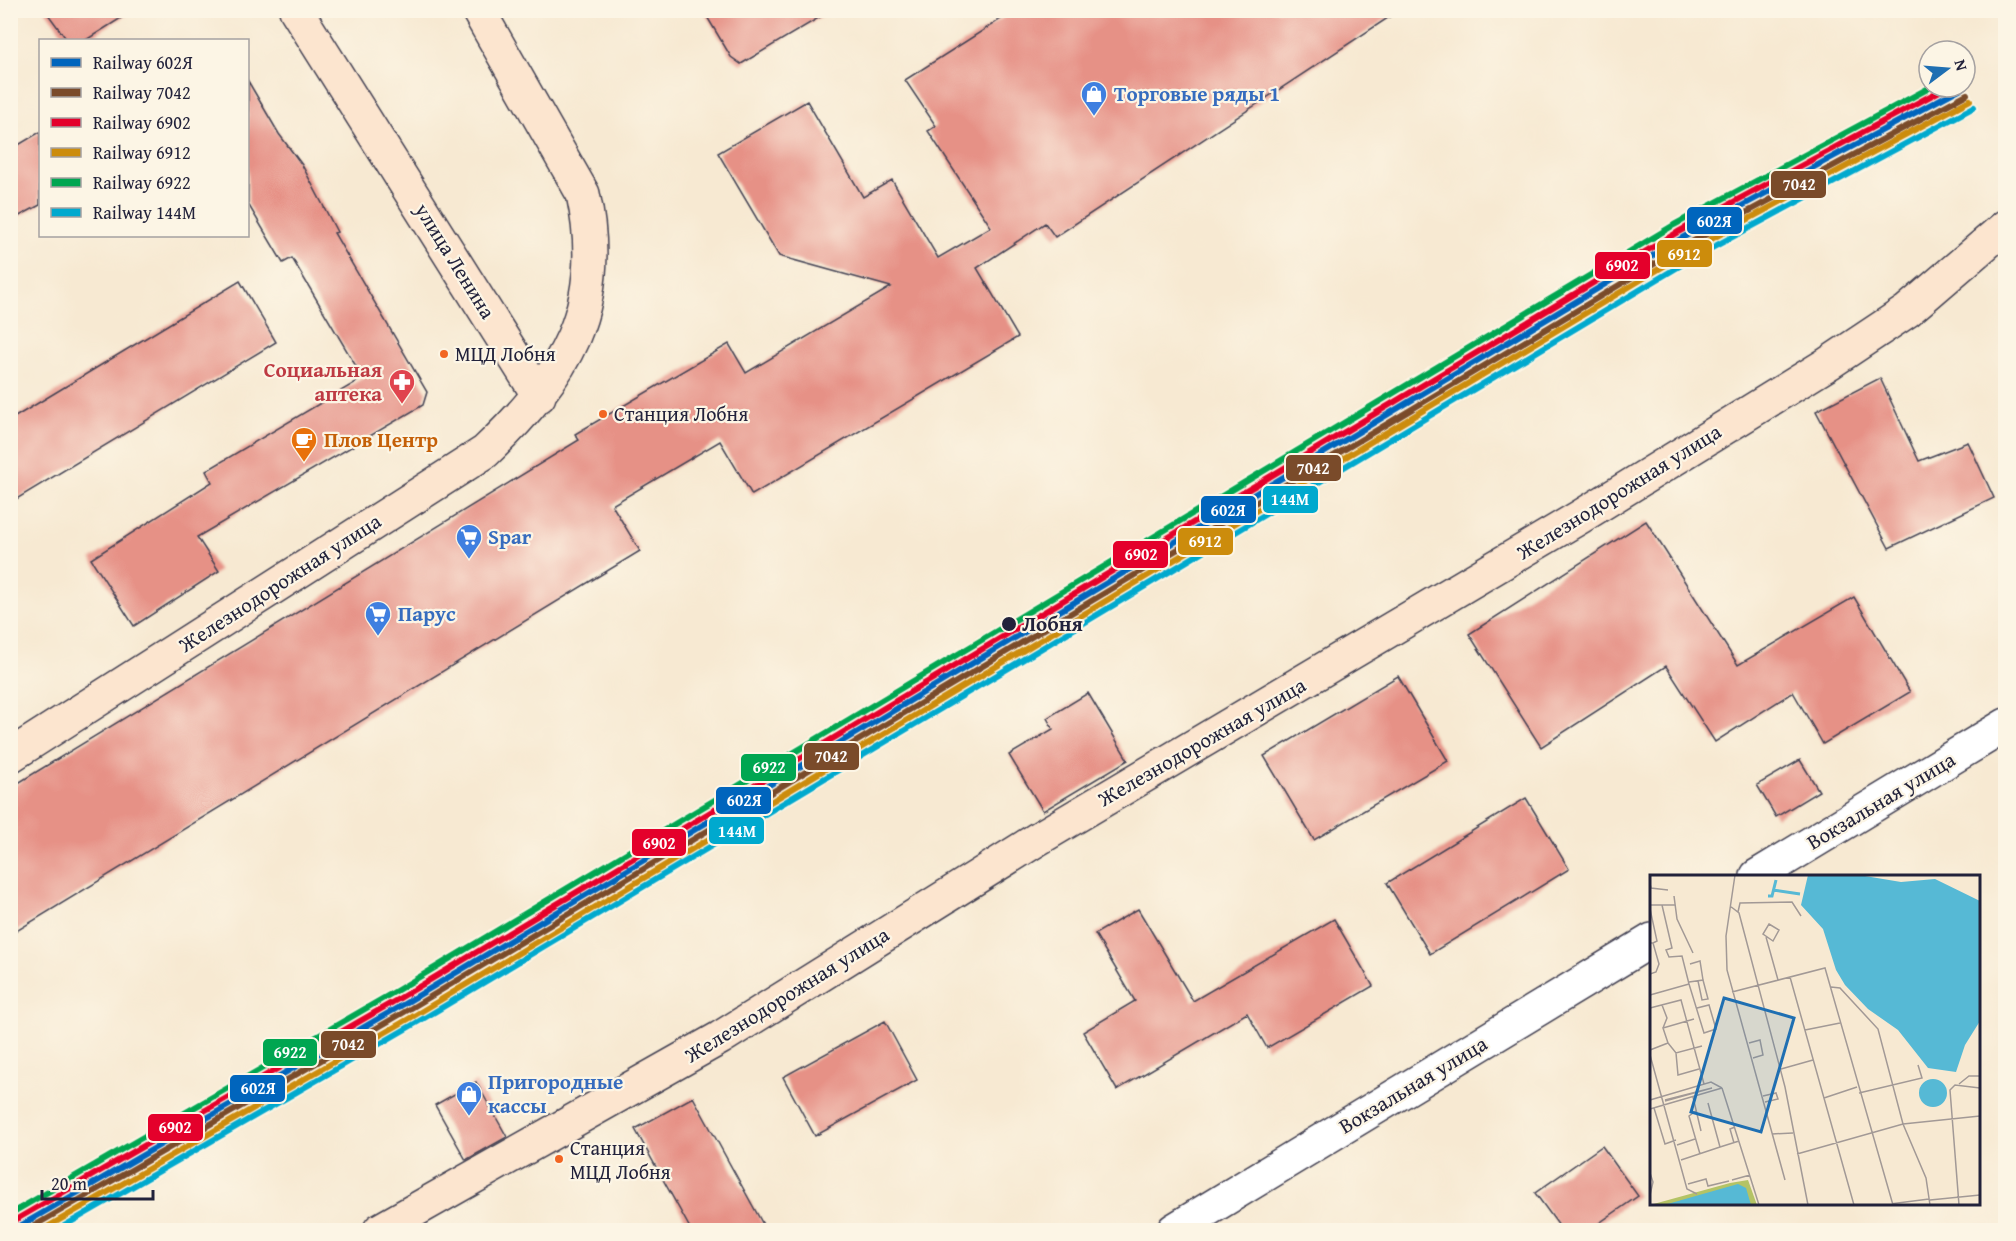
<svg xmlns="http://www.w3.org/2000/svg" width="2016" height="1241" font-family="'Gentium Book Plus',serif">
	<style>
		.building { fill: #e69186 }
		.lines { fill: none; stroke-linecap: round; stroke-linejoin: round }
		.street-casing { stroke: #424052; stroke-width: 36 }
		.secondary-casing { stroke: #424052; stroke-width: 36 }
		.street { stroke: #fff; stroke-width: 33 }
		.secondary { stroke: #fce5cf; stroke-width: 33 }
		.rail-1-casing { stroke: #fcf5e5; stroke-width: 10 }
		.rail-2-casing { stroke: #fcf5e5; stroke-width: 10 }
		.rail-3-casing { stroke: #fcf5e5; stroke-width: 10 }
		.rail-4-casing { stroke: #fcf5e5; stroke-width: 10 }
		.rail-5-casing { stroke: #fcf5e5; stroke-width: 10 }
		.rail-6-casing { stroke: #fcf5e5; stroke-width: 10 }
		.rail-1 { stroke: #0065bd; stroke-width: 6 }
		.rail-2 { stroke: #7a4b2a; stroke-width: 6 }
		.rail-3 { stroke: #e4002b; stroke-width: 6 }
		.rail-4 { stroke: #cc8c0c; stroke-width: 6 }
		.rail-5 { stroke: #00a651; stroke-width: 6 }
		.rail-6 { stroke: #00a9ce; stroke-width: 6 }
		.bus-dot { fill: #f26522; stroke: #fcf5e5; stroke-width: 2 }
		.stop-dot { fill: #22223b; stroke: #fcf5e5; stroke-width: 2 }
		.labels { text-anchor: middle; stroke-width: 4.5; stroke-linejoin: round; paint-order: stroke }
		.bus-label { font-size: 20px; fill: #22223b; stroke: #fcf5e5; text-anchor: start }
		.shop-label { font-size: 21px; font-weight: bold; fill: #366cbe; stroke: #fcf5e5; text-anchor: start }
		.street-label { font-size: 21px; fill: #22223b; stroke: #fcf5e5 }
		.health-label { font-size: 21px; font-weight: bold; fill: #be3a42; stroke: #fcf5e5; text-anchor: end }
		.food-label { font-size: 21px; font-weight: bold; fill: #c56008; stroke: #fcf5e5; text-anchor: start }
		.stop-label { font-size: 21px; font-weight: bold; fill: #22223b; stroke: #fcf5e5; text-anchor: start }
		.inset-river { fill: none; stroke: #56b9d5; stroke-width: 3 }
		.inset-road { fill: none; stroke: #a29996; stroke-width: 1.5 }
		.view { fill: #1f6fb2; fill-opacity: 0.15; stroke: #1f6fb2; stroke-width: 3 }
		.inset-edge { fill: none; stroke: #22223b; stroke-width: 3 }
		.line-badge { stroke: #fcf5e5; stroke-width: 2 }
		.badge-label { font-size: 16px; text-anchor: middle; font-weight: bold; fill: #fff }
	</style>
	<rect width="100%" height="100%" fill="#fcf5e5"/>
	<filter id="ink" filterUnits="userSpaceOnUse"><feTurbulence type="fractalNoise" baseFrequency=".0167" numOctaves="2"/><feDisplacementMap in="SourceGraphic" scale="12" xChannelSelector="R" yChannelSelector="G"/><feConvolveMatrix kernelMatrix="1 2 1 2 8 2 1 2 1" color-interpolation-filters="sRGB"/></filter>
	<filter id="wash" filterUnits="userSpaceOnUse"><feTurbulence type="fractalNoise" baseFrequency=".008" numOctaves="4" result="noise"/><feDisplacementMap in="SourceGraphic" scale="24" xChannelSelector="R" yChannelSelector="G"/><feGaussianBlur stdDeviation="1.35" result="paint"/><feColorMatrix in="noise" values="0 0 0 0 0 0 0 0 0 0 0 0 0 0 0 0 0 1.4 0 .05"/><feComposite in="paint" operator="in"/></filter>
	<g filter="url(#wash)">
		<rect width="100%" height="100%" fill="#f7e9d2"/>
		<g id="blocks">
			<path class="building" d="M45 10H134L86 40H67Z
				M703 10H832L741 64 731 57Z
				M1015 10H1400L1055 237 1045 223 977 268 1018 337 752 495 720 441 612 505 640 551 10 935V788L579 440 575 434 729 344 746 373 891 287 779 256 718 153 807 101 863 197 892 180 938 258 991 227 928 131 936 126 905 80Z
				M248 81 279 134 302 165 337 232 334 233 427 392 423 405 197 537 219 571 134 626 91 559 212 482 206 471 363 378 292 258 283 263 248 204Z
				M40 132V205L10 221V150Z
				M240 281 276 342 10 503V420Z
				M1880 378 1919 461 1968 442 1994 498 1889 548 1816 411Z
				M1646 521 1738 665 1854 597 1910 692 1823 744 1793 692 1715 742 1666 666 1541 747 1469 634Z
				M1398 676 1448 761 1314 840 1264 756Z
				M1088 693 1128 760 1043 811 1009 755 1053 729 1047 718Z
				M1800 760 1819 791 1776 817 1757 785Z
				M1526 798 1569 869 1430 954 1387 883Z
				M1138 909 1193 1001 1334 919 1373 986 1267 1048 1247 1013 1117 1090 1083 1032 1135 1001 1095 934Z
				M885 1021 917 1080 815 1136 783 1077Z
				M476 1082 507 1137 466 1160 435 1105Z
				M693 1097 766 1230H691L635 1129Z
				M1602 1146 1638 1196 1589 1230H1562L1535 1193Z"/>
		</g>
	</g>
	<g filter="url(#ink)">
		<use href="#blocks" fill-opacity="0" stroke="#424052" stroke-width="1.5"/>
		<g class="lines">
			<g class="street-casing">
				<path id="street" d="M1757 876 2006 725
					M1174 1230 1652 940"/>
			</g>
			<g class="secondary-casing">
				<path id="secondary" d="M296 10 539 396
					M10 756 485 452C565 376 608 307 583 194L478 10
					M380 1230 720 1038 1036 840 1580 517 1829 363 1907 311 2006 226"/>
			</g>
			<use href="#street" class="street"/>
			<use href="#secondary" class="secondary"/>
			<g class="rail-1-casing">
				<path id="rail-1" d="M13 1230 404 1004 1682 238 1963 87"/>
			</g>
			<g class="rail-2-casing">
				<path id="rail-2" d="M27 1230 408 1010 1686 245 1967 94"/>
			</g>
			<g class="rail-3-casing">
				<path id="rail-3" d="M10 1223 400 998 1678 232 1947 87"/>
			</g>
			<g class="rail-4-casing">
				<path id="rail-4" d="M42 1230 412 1017 1689 251 1970 100"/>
			</g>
			<g class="rail-5-casing">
				<path id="rail-5" d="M10 1214 396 991 1674 225 1931 87"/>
			</g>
			<g class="rail-6-casing">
				<path id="rail-6" d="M57 1230 416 1023 1693 258 1974 107"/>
			</g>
			<use href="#rail-1" class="rail-1"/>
			<use href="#rail-2" class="rail-2"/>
			<use href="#rail-3" class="rail-3"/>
			<use href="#rail-4" class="rail-4"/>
			<use href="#rail-5" class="rail-5"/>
			<use href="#rail-6" class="rail-6"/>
		</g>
	</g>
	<defs>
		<g id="shop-pin" transform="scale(1.35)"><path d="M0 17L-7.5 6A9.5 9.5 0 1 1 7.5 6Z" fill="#3f7fe0" stroke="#fcf5e5"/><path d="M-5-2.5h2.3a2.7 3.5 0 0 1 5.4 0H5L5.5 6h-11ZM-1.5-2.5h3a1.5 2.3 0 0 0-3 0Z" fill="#fff"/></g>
		<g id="pharmacy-pin" transform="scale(1.35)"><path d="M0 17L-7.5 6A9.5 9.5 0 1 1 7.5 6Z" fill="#e0444e" stroke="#fcf5e5"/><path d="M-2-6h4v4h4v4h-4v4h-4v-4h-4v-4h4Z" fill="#fff"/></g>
		<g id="cafe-pin" transform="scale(1.35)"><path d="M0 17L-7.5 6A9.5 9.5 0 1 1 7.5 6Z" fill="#e8710a" stroke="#fcf5e5"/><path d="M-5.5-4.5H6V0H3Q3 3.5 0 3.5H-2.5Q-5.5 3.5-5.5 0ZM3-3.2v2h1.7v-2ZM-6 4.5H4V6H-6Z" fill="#fff"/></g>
		<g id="supermarket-pin" transform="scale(1.35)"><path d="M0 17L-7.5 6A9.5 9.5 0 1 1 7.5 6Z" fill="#3f7fe0" stroke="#fcf5e5"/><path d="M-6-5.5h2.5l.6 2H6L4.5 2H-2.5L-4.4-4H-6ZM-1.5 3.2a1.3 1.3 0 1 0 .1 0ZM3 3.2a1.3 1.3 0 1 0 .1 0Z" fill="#fff"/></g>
	</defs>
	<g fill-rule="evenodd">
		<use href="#shop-pin" x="1094" y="94"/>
		<use href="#pharmacy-pin" x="402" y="382"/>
		<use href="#cafe-pin" x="304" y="440"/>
		<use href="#supermarket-pin" x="469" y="537"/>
		<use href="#supermarket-pin" x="378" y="614"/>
		<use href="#shop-pin" x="469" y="1094"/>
	</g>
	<g class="bus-dot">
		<circle cx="444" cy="354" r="5"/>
		<circle cx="603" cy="414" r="5"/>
		<circle cx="559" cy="1159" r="5"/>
	</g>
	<circle class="stop-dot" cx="1009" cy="624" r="8"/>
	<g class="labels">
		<g class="bus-label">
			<text x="455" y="361">МЦД Лобня</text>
			<text x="614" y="421">Станция Лобня</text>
			<text x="570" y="1155">Станция<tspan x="570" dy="24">МЦД Лобня</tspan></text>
		</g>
		<g class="shop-label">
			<text x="1114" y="101">Торговые ряды 1</text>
			<text x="488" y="544">Spar</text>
			<text x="398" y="621">Парус</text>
			<text x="488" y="1089">Пригородные<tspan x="488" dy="24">кассы</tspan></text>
		</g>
		<g class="street-label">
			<text transform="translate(455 261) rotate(58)" y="7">улица Ленина</text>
			<text transform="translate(1619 492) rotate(-32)" y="7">Железнодорожная улица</text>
			<text transform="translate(280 583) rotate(-33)" y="7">Железнодорожная улица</text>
			<text transform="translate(1202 742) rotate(-30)" y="7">Железнодорожная улица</text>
			<text transform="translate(1881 801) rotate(-31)" y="7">Вокзальная улица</text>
			<text transform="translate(787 995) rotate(-32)" y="7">Железнодорожная улица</text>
			<text transform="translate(1413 1085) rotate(-31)" y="7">Вокзальная улица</text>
		</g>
		<g class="health-label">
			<text x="382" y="377">Социальная<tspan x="382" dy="24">аптека</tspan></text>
		</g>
		<g class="food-label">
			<text x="324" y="447">Плов Центр</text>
		</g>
		<g class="stop-label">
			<text x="1022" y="631">Лобня</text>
		</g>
	</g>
	<g transform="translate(1650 875)">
		<rect width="330" height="330" fill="#f7e9d2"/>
		<path d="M98 305 107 330H0L80 308Z" fill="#b4c365"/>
		<path d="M158 0H209L251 7 285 4 330 26V146L315 170 306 197 278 193 248 155 218 134 195 110 186 95 173 54 151 30ZM269 218a14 14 0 1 1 28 0a14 14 0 1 1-28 0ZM88 309 96 313 101 330H14Z" fill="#56b9d5"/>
		<path class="inset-river" d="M123 15 150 19M118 21H122L126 5"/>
		<path class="inset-road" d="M85 0 76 61 77 95 135 305M0 9 1 13 18 15M24 21 27 44 43 78M0 30H25M12 30 22 73 16 75 19 82 32 81 39 109 54 158 66 154 59 130 47 133M80 31 89 38 135 212 158 330M0 34 7 66 3 68M88 37 90 28 142 27 151 41M119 49 129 55 123 66 113 59ZM116 62 128 105M0 68H3L9 89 6 97 0 99M140 102 204 330M48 106 52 125 58 124 53 105M39 107 53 105 50 86 40 89M181 112 190 113 228 154 253 249 276 303 280 330M82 117 175 93 243 330M0 120 39 109M12 130 17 143 13 153M0 133 31 125 54 209M155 155 190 148M18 168 13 153 44 144M99 168 110 165 113 180 103 183M0 175 18 168 26 178 52 171M26 178 28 200 49 194M0 180 37 314 47 319M131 194 163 185M309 209 319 201H330M72 213 109 330M209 218 272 203 268 190M113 221 126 218 128 224 115 227M43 222 51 256M174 223 207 212M0 225 61 207 72 213M15 225 62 213 15 226M58 228 70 272 89 266M4 233 15 269 26 265M0 234 72 213M46 236 39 241 50 279M122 259 143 258M84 268 80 254 85 252M27 270 45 264M147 279 253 249 330 241M31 285 70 272M0 298 3 307 0 320M82 305 100 300M38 309 56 304 58 311 79 306M280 325 330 320M232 330 279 324M309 330 300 215 305 210 330 213"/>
		<path class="view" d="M74 123 144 143 111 257 41 237Z"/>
		<rect width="330" height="330" class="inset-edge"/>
	</g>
	<g class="line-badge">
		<rect x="1770" y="170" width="57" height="29" rx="6" fill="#7a4b2a"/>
		<rect x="1686" y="206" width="57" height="29" rx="6" fill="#0065bd"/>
		<rect x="1656" y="239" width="57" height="29" rx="6" fill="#cc8c0c"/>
		<rect x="1594" y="251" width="57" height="29" rx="6" fill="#e4002b"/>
		<rect x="1285" y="454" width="57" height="28" rx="6" fill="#7a4b2a"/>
		<rect x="1262" y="485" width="57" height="29" rx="6" fill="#00a9ce"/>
		<rect x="1200" y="495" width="57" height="29" rx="6" fill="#0065bd"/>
		<rect x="1177" y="527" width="57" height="29" rx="6" fill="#cc8c0c"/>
		<rect x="1112" y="540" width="57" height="29" rx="6" fill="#e4002b"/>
		<rect x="803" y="742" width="57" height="29" rx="6" fill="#7a4b2a"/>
		<rect x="740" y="753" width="57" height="29" rx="6" fill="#00a651"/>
		<rect x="715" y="786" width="57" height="29" rx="6" fill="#0065bd"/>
		<rect x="708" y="816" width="57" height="29" rx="6" fill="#00a9ce"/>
		<rect x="631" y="828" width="56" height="29" rx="6" fill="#e4002b"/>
		<rect x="320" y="1030" width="57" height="29" rx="6" fill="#7a4b2a"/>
		<rect x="262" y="1038" width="56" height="29" rx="6" fill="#00a651"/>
		<rect x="229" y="1074" width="57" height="29" rx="6" fill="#0065bd"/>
		<rect x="147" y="1113" width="57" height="29" rx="6" fill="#e4002b"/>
	</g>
	<g class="badge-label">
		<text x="1799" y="190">7042</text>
		<text x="1714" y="227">602Я</text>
		<text x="1684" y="260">6912</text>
		<text x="1622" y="271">6902</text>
		<text x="1313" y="474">7042</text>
		<text x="1290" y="505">144М</text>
		<text x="1228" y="516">602Я</text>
		<text x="1205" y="547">6912</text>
		<text x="1141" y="560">6902</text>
		<text x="831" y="762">7042</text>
		<text x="769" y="773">6922</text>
		<text x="744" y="806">602Я</text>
		<text x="737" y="837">144М</text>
		<text x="659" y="849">6902</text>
		<text x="348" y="1050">7042</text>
		<text x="290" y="1058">6922</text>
		<text x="258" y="1094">602Я</text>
		<text x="175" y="1133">6902</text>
	</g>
	<rect width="2016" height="1241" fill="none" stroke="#fcf5e5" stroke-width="36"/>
	<rect x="39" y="39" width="210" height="198" fill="#fcf5e5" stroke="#a5a1a1" stroke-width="1.5"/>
	<rect x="51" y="58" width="30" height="9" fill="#0065bd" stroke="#a5a1a1" stroke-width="1.5"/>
	<text x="93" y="69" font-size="18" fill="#22223b">Railway 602Я</text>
	<rect x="51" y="88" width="30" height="9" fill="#7a4b2a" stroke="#a5a1a1" stroke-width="1.5"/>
	<text x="93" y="99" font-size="18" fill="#22223b">Railway 7042</text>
	<rect x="51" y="118" width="30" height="9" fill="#e4002b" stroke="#a5a1a1" stroke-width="1.5"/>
	<text x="93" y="129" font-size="18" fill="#22223b">Railway 6902</text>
	<rect x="51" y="148" width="30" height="9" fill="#cc8c0c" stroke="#a5a1a1" stroke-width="1.5"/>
	<text x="93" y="159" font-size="18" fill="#22223b">Railway 6912</text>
	<rect x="51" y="178" width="30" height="9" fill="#00a651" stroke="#a5a1a1" stroke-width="1.5"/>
	<text x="93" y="189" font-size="18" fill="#22223b">Railway 6922</text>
	<rect x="51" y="208" width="30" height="9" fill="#00a9ce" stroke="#a5a1a1" stroke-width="1.5"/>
	<text x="93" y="219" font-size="18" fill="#22223b">Railway 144М</text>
	<g transform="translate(1947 69) rotate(74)"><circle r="28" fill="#fcf5e5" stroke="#a5a1a1" stroke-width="1.5"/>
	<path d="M0-4.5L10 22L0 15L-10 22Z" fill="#1f6fb2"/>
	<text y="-9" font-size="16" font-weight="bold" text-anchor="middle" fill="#22223b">N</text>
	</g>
	<path d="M42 1190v9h111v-9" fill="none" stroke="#22223b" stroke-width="3"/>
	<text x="51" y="1190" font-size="18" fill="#22223b" stroke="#fcf5e5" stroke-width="4.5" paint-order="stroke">20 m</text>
</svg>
